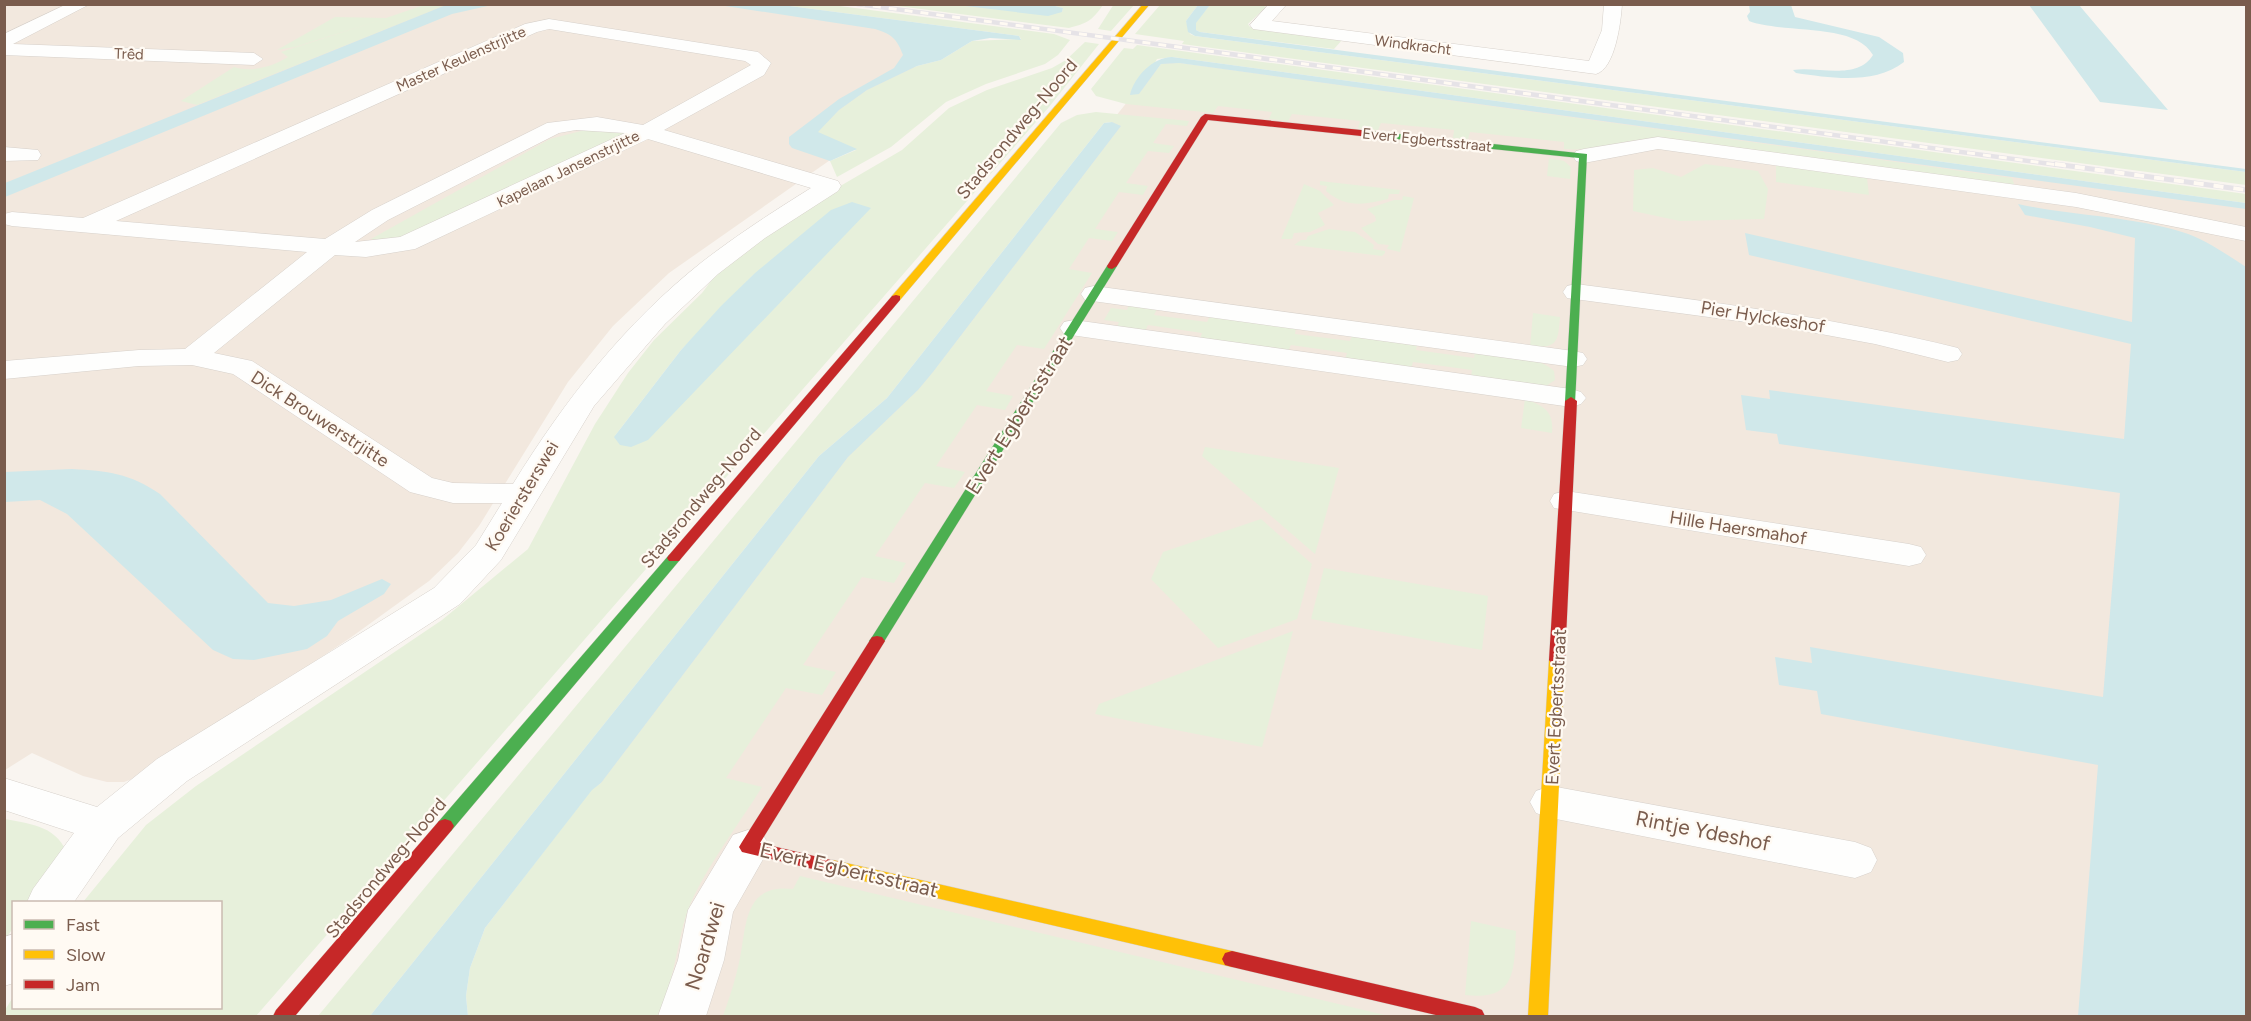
<svg xmlns="http://www.w3.org/2000/svg" width="2251" height="1021" font-family="Figtree,sans-serif">
	<style>
		.residential { fill: #f2e8de }
		.green { fill: #e7f0db; fill-rule: evenodd }
		.water { fill: #d0e8ea }
		.lines { fill: none; stroke-linecap: round; stroke-linejoin: round }
		.street-casing { stroke: #d7d1cb; stroke-width: 1 }
		.fast-casing { stroke: #d9d2cb; stroke-width: 1 }
		.slow-casing { stroke: #d9d2cb; stroke-width: 1 }
		.jam-casing { stroke: #d9d2cb; stroke-width: 1 }
		.street { fill: #fefefd; fill-rule: evenodd }
		.fast { fill: #4caf50; fill-rule: evenodd }
		.slow { fill: #ffc107; fill-rule: evenodd }
		.jam { fill: #c62828; fill-rule: evenodd }
		.rail-far1-casing { stroke: #e6e3e7; stroke-width: 4.5 }
		.rail-casing { stroke: #e6e3e7; stroke-width: 5 }
		.rail-far1 { stroke: #fffaf3; stroke-width: 3; stroke-dasharray: 8; stroke-linecap: butt }
		.rail { stroke: #fffaf3; stroke-width: 4; stroke-dasharray: 10; stroke-linecap: butt }
		.labels { text-anchor: middle; stroke-width: 4.5; stroke-linejoin: round; paint-order: stroke }
		.far-street-label { font-size: 15px; fill: #7a5c4d; stroke: #fffaf3 }
		.street-label { font-size: 18px; fill: #7a5c4d; stroke: #fffaf3 }
		.near-street-label { font-size: 21px; fill: #7a5c4d; stroke: #fffaf3 }
	</style>
	<rect width="100%" height="100%" fill="#f9f5f0"/>
	<path class="residential" d="M743 4 942 37 833 158 669 273 613 326 568 382 479 526 458 553 429 581 350 638 152 770 135 778 124 782H107L83 776 32 753 5 770V5Z
		M1165 61 2246 205V1016H542L610 747 1136 91Z"/>
	<path class="green" d="M1114 4 1134 5 1111 31 1098 29Z
		M424 5H446L197 105 181 101 234 67C251 73 274 66 288 57L281 52 384 19 295 47 277 50 335 17 386 18Z
		M782 5H832L1054 34 1070 40 1058 55 1045 64 986 84 946 102 891 147 837 177 830 161 856 150 817 132 839 110 867 90 917 66 941 60 972 41 1021 39 1019 36Z
		M890 5H957L1062 12 1063 8 1051 5H1103C1091 22 1087 23 1069 28Z
		M1160 5H1198L1186 21 1190 34 1195 36 2246 172V185L1182 44 1184 41 1135 34Z
		M1210 5H1262L1266 7 1248 24 1250 27 1343 39 1334 49 1200 32 1196 30 1195 23Z
		M1085 42 1099 44 1049 107 256 1016H5V1010L13 997 14 1008H220V902H83L146 825 196 786 442 620 528 549 595 424 628 373 654 340 702 293 714 277 760 240 830 192 902 150 949 108 987 90 1052 68 1066 60ZM755 273 614 437 681 350Z
		M1137 45 2246 194V203L1172 57 1157 59 1139 94 1161 64 1179 63 2012 178 2015 187 1657 138C1625 139 1595 152 1564 149V142L1470 132 1468 139 1453 138 1454 130 1381 123 1378 130 1358 128 1360 121 1292 114 1288 121 1269 119 1272 112 1218 106 1213 113 1126 104 1096 96 1091 89 1124 48 1133 49Z
		M1096 112 1189 121 1187 126 1166 124 1153 143 1174 146 1169 153 1148 151 1126 183 1148 186 1143 195 1119 192 1095 229 1118 232 1112 241 1089 238 1069 269 1092 273 1044 349 1017 345 986 391 1013 396 1005 410 977 405 936 466 965 472 954 488 925 483 875 556 906 563 894 583 862 577 803 665 836 672 822 695 786 688 726 778 762 787C740 823 696 880 685 919 675 953 674 983 657 1016H468L466 996 470 968 485 928 592 789 601 783 848 457 918 390 933 372 1121 126 1112 122 1104 123 887 398 819 456 370 1016H318L1061 123 1077 115Z
		M585 130 625 133 398 241 371 239 550 139Z
		M1549 158 1564 161 1571 167 1570 179 1547 176Z
		M1705 164 1758 171 1768 189 1764 219 1680 221 1633 211 1634 170 1653 168 1681 177Z
		M1776 165 1867 178 1869 195 1776 182Z
		M1320 181 1400 190 1399 194H1389L1388 199C1364 205 1346 208 1326 191L1327 186 1320 185Z
		M1304 184 1320 191 1334 205 1318 213 1325 225 1310 232 1294 233 1292 239H1281Z
		M1403 196 1414 198 1400 252 1387 249 1389 245 1378 244 1361 228 1376 221 1375 216 1367 209 1394 200H1402Z
		M1329 229 1355 232 1374 245 1373 249 1385 251V253L1382 256 1294 245 1301 240H1306L1308 236Z
		M1129 305 1157 309 1154 315 1207 322 1210 316 1296 328 1295 334 1350 341 1352 336 1417 345 1416 350 1474 358 1475 352C1499 356 1536 354 1554 371L1555 380 1546 386 1471 377 1472 370 1413 362 1411 368 1345 359 1347 353 1291 345 1288 351 1200 339 1202 333 1148 325 1145 331 1117 327 1119 322 1104 320 1111 308 1127 310Z
		M1533 313 1560 317C1558 342 1558 348 1530 347Z
		M1525 399C1544 406 1554 411 1552 433L1521 428Z
		M1205 447 1339 468 1315 554 1202 456Z
		M1261 519 1312 564 1297 619 1218 648 1151 579 1163 552Z
		M1324 568 1488 596 1482 650 1311 619Z
		M1293 631 1262 747 1095 714 1099 704Z
		M5 819C35 825 57 826 69 857L34 902H14L13 928 5 940Z
		M800 876 1389 1016H723C729 999 735 981 739 963 747 928 742 883 793 889Z
		M1471 921 1516 931C1514 971 1516 1001 1465 995Z"/>
	<path class="water" d="M446 5H492L452 14 5 197V183Z
		M719 5H782L1019 36 1021 40 990 38 972 41 941 60 917 66 867 90 839 110 818 132 857 149 830 161 792 148 789 144V137L839 99 894 68 903 55C897 39 892 34 875 29Z
		M1051 5 1063 8 1062 12 1048 16 957 5Z
		M1198 5H1210L1196 23V30L1200 32 2246 169V172L1195 36 1188 32 1186 21Z
		M1749 5H1791L1795 17 1879 37 1903 53 1904 62C1874 85 1831 78 1796 73L1793 70C1818 66 1857 81 1873 55 1855 22 1783 34 1749 21L1747 16 1750 12Z
		M2029 5H2079L2168 110 2100 102Z
		M1172 57 2246 203V209L1179 63 1161 64 1139 94 1130 95C1134 77 1153 57 1172 57Z
		M1112 122 1121 126 933 372 918 390 848 457 601 783 592 790 485 928 470 968 466 996 468 1016H370L819 456 887 398 1104 123Z
		M852 202 871 208 648 440 631 447 620 445 614 437 681 350 721 306 755 273 831 210Z
		M2018 204C2072 216 2129 216 2182 232 2205 239 2226 254 2246 267V1016H2078L2098 765 1821 714 1817 691 1779 685 1775 657 1812 663 1810 647 2103 697 2120 493 1779 444 1777 434 1746 430 1741 395 1770 399 1769 390 2124 439 2131 344 1749 255 1745 233 2132 322 2135 238 2090 227 2025 215Z
		M72 469C108 471 129 473 160 494L268 603 294 606 331 600 382 579 391 584 384 594 338 621 327 636 307 649 254 660 233 659 213 650 67 514 40 500 5 502V472Z"/>
	<g class="lines">
		<g class="street-casing">
			<path id="street" d="M67 4H90L13 44 254 53 263 59 254 65 4 55V34Z
				M1269 4H1287L1272 21 1589 61 1602 30 1604 4H1622C1621 22 1615 69 1596 74L1253 29 1250 25Z
				M549 19 758 52 771 63 764 75 664 130 838 181 841 186 838 191 765 238 718 274 665 324 594 406 501 560 460 604 187 781 118 838 74 902H27L33 889 74 833 4 810V778L97 807 157 759 434 588 476 545 502 503H453L410 492 233 374 192 365 139 366 4 379V361L139 350 185 349 307 252 12 226 4 224V214L12 212 83 218 525 24ZM549 29 745 61 751 65 643 125 597 117 547 123 372 210 325 239 116 221 537 32ZM576 130 625 133 400 237 355 242 388 220 559 133ZM648 139 811 188C774 211 737 235 702 262 625 323 564 401 513 484L453 483 432 478 252 361 214 353 335 255 366 257 415 249Z
				M1658 137 2076 193 2246 227V241L2076 207 1658 149 1584 163 1576 161 1573 156 1576 151 1584 149Z
				M4 147 38 150 41 155 38 160 4 161Z
				M1576 284C1705 301 1832 317 1958 348L1962 354 1958 360 1948 362 1875 344 1783 327 1567 298 1563 292 1567 286Z
				M1094 286 1573 351 1583 353 1587 359 1583 365 1573 367 1085 300 1081 294 1085 288Z
				M1074 320 1571 389 1581 392 1586 398 1581 404 1571 407 1064 334 1060 328 1064 322Z
				M1566 491 1909 544 1921 547 1926 555 1921 563 1909 566 1554 508 1550 501 1554 494Z
				M1551 786 1855 842 1871 848 1877 860 1871 872 1855 878 1551 818 1536 813 1530 802 1536 791Z
				M748 830 763 835 770 847 733 912 724 960 706 1016H658L678 960 688 910 733 835Z
				M14 934V983L4 986V937Z"/>
		</g>
		<g class="fast-casing">
			<path id="fast" d="M1361 130 1587 154 1575 404H1567L1565 401 1579 158 1358 135V131Z
				M1112 263 1117 266 882 645H872L869 641 872 637 1107 266Z
				M674 554 681 558 679 561 451 831 445 833 439 831 436 826 439 821 669 555Z"/>
		</g>
		<g class="slow-casing">
			<path id="slow" d="M1143 4H1150L900 300H892V296Z
				M1557 655 1562 656 1565 660 1548 1016H1528L1549 660 1552 656Z
				M833 860 1232 951 1239 953 1242 959 1239 965 1232 967 833 874 827 872 824 867 827 862Z"/>
		</g>
		<g class="jam-casing">
			<path id="jam" d="M1205 114 1361 130 1365 133 1361 136 1208 120 1117 266 1112 269 1108 268 1107 266 1201 117Z
				M896 295 900 296V300L679 561H669L667 558 669 555 892 296Z
				M1571 397 1577 401 1565 660 1562 664H1552L1549 660 1565 401Z
				M877 636 882 637 885 641 760 843 839 862 842 867 839 872 833 874 742 852 739 847 742 842 872 637Z
				M445 819 451 821 454 826 451 831 295 1016H273L276 1010 439 821Z
				M1232 951 1475 1007 1482 1010 1485 1016H1440L1232 967 1225 965 1222 959 1225 953Z"/>
		</g>
		<use href="#street" class="street"/>
		<use href="#fast" class="fast"/>
		<use href="#slow" class="slow"/>
		<use href="#jam" class="jam"/>
		<g class="rail-far1-casing">
			<path id="rail-far1" d="M857 4 2066 166"/>
		</g>
		<g class="rail-casing">
			<path id="rail" d="M2055 164 2246 190"/>
		</g>
		<use href="#rail-far1" class="rail-far1"/>
		<use href="#rail" class="rail"/>
	</g>
	<g class="labels">
		<g class="far-street-label">
			<text transform="translate(1413 45) rotate(7)" y="5">Windkracht</text>
			<text transform="translate(129 54) rotate(2)" y="5">Trêd</text>
			<text transform="translate(461 59) rotate(-24)" y="5">Master Keulenstrjitte</text>
			<text transform="translate(1427 140) rotate(6)" y="5">Evert Egbertsstraat</text>
			<text transform="translate(568 169) rotate(-26)" y="5">Kapelaan Jansenstrjitte</text>
		</g>
		<g class="street-label">
			<text transform="translate(1017 129) rotate(-50)" y="6">Stadsrondweg-Noord</text>
			<text transform="translate(1763 317) rotate(9)" y="6">Pier Hylckeshof</text>
			<text transform="translate(320 419) rotate(33)" y="6">Dick Brouwerstrjitte</text>
			<text transform="translate(522 496) rotate(-59)" y="6">Koeriersterswei</text>
			<text transform="translate(701 498) rotate(-50)" y="6">Stadsrondweg-Noord</text>
			<text transform="translate(1738 528) rotate(9)" y="6">Hille Haersmahof</text>
			<text transform="translate(1556 707) rotate(-87)" y="6">Evert Egbertsstraat</text>
			<text transform="translate(386 868) rotate(-50)" y="6">Stadsrondweg-Noord</text>
		</g>
		<g class="near-street-label">
			<text transform="translate(1019 415) rotate(-58)" y="7">Evert Egbertsstraat</text>
			<text transform="translate(1703 831) rotate(11)" y="7">Rintje Ydeshof</text>
			<text transform="translate(849 870) rotate(13)" y="7">Evert Egbertsstraat</text>
			<text transform="translate(705 946) rotate(-73)" y="7">Noardwei</text>
		</g>
	</g>
	<rect width="2251" height="1021" fill="none" stroke="#7a5c4d" stroke-width="12"/>
	<rect x="12" y="901" width="210" height="108" fill="#fffaf3" stroke="#cabbb1" stroke-width="1.5"/>
	<rect x="24" y="920" width="30" height="9" fill="#4caf50" stroke="#cabbb1" stroke-width="1.5"/>
	<text x="66" y="931" font-size="18" fill="#7a5c4d">Fast</text>
	<rect x="24" y="950" width="30" height="9" fill="#ffc107" stroke="#cabbb1" stroke-width="1.5"/>
	<text x="66" y="961" font-size="18" fill="#7a5c4d">Slow</text>
	<rect x="24" y="980" width="30" height="9" fill="#c62828" stroke="#cabbb1" stroke-width="1.5"/>
	<text x="66" y="991" font-size="18" fill="#7a5c4d">Jam</text>
</svg>
